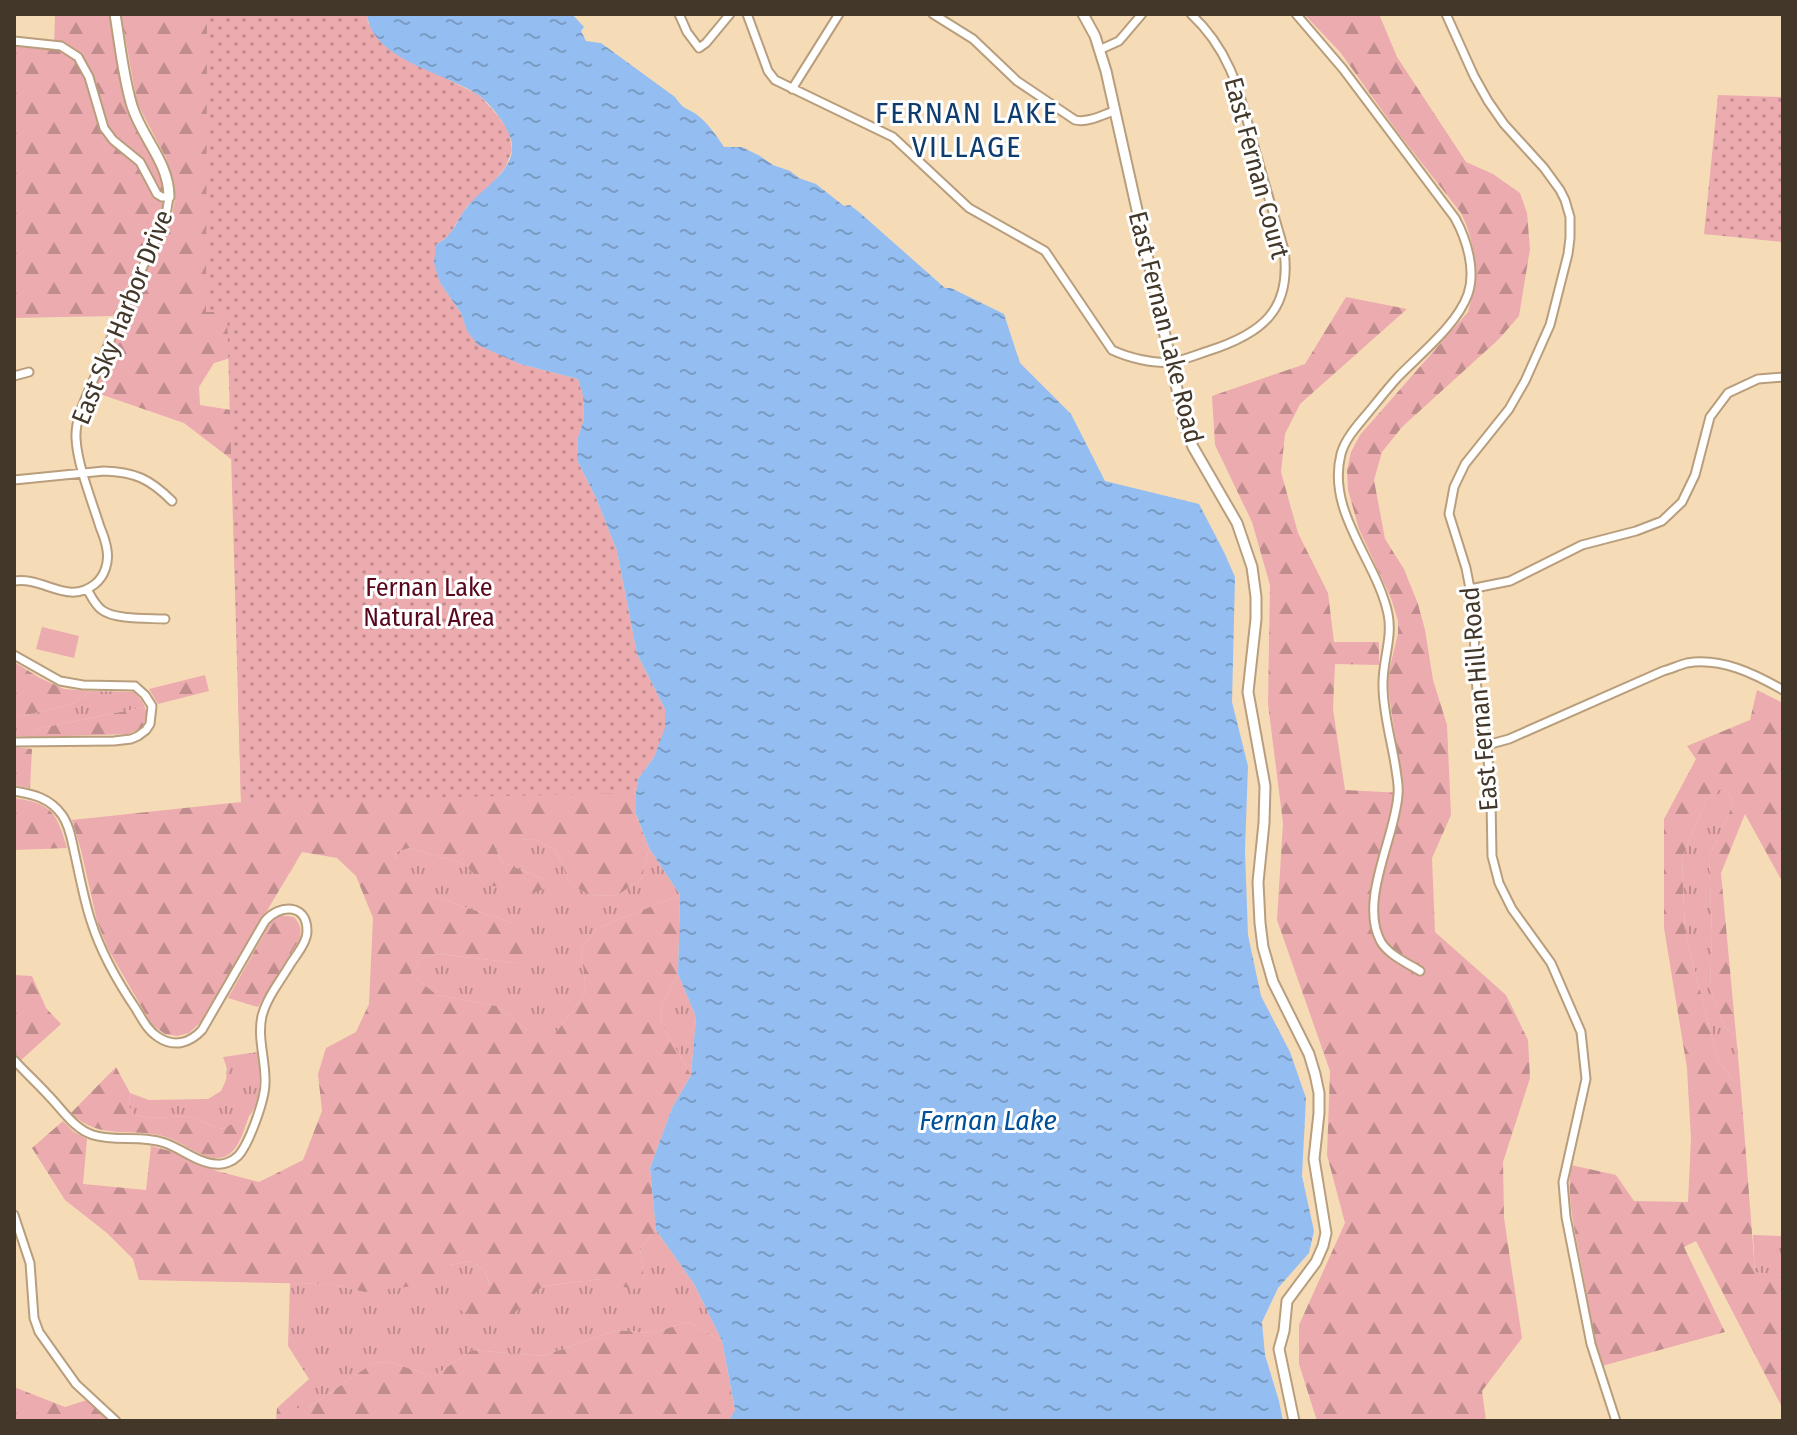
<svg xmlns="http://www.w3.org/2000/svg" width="1797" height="1435" font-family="'Fira Sans Condensed',sans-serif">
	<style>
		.grass { fill: url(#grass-tufts) }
		.forest { fill: url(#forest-firs) }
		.park { fill: url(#park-dots) }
		.garden { fill: #ebabaf }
		.water { fill: url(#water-ripples) }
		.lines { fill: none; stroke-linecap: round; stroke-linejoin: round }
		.minor-casing { stroke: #b89e7c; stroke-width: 11 }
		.tertiary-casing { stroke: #b89e7c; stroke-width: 13 }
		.minor { stroke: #fff; stroke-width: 7 }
		.tertiary { stroke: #fff; stroke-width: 9 }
		.labels { text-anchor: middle; stroke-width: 6; stroke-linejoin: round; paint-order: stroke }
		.street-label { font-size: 26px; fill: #423729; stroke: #fff }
		.park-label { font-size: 26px; fill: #58061b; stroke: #fff }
		.water-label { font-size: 28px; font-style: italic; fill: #004f9a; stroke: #fff }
		.quarter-label { font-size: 30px; letter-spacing: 2px; fill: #0e3c6f; stroke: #fff }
	</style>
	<defs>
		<pattern id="grass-tufts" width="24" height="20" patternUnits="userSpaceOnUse" patternTransform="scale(2)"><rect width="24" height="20" fill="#ebabaf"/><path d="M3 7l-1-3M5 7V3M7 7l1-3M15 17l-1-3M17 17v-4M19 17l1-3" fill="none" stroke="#c08c8e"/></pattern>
		<pattern id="forest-firs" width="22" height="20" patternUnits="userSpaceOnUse" patternTransform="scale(2)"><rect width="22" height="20" fill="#ebabaf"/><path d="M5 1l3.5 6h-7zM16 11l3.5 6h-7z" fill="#c08c8e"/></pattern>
		<pattern id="park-dots" width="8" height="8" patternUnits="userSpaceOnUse" patternTransform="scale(2)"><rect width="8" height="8" fill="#ebabaf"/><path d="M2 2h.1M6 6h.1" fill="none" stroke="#c08c8e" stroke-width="1.8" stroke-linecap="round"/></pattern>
		<pattern id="water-ripples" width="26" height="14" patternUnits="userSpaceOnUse" patternTransform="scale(2)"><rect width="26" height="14" fill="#94bef2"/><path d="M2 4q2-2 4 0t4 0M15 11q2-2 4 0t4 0" fill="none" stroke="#7a9bc4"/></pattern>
	</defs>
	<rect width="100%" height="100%" fill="#f6dbb7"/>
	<path class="grass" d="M91 691 134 692 142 701 145 707 36 729 33 737 14 736V718L72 704Z
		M1723 787 1734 802 1709 857 1712 934 1710 988 1725 1028 1736 1035 1741 1090 1718 1060 1685 932 1682 858 1706 800Z
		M534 839 556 850 569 883 591 896 618 895 642 878 649 848 680 895 597 928 581 948 586 992 555 1034H532L497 1006 437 995 411 974 421 958 439 954 516 963 513 923 438 898 395 861 396 852 409 848 462 863 485 884 546 880 502 862 493 841Z
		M678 974 696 1017 691 1075 662 1025 661 1008Z
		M258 1052C259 1071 263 1099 250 1115 245 1121 230 1125 222 1129L186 1116 151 1118 134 1115 129 1106 130 1093 149 1100 208 1099 221 1091 226 1080 227 1068 223 1057Z
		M656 1230 694 1284 722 1341 688 1322 652 1333 616 1330 543 1356 472 1350 433 1377 391 1362 373 1363 308 1408H277L309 1379 288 1346 290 1283 331 1284 364 1292 450 1265 471 1261 485 1271 490 1286 459 1299 507 1319 543 1286 602 1279 644 1278 640 1248Z
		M1753 1235 1783 1236V1275L1755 1273Z"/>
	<path class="forest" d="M55 14H109L129 110 160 175 164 193 161 214 113 316 14 318V45L54 48Z
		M121 14H367L303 336 214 363 199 387 200 405 244 412 637 654 636 815 649 848 642 878 618 895 591 896 569 883 556 850 534 839 493 842 502 862 546 880 548 888 529 894 485 884 462 863 409 848 396 852 395 860 438 898 513 923 533 936 540 954 516 963 439 954 421 958 411 974 437 995 497 1006 532 1034H555L586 992 581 948 597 928 680 895 678 974 661 1008 662 1025 691 1075 672 1108 650 1168 656 1230 640 1248 644 1278 633 1290 602 1279 543 1286 508 1319H480L453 1307 458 1299 490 1285 485 1271 471 1261 450 1265 430 1284 364 1292 331 1284 139 1280 133 1259 107 1233 65 1200 32 1148 63 1121 74 1132 87 1139 83 1184 146 1190 151 1146 174 1152 217 1171 259 1182 303 1160 322 1111 318 1074 326 1048 356 1032 369 1004 373 918 356 876 337 858 302 852 200 1023 189 1033 177 1036 165 1034 152 1025 108 949 97 921 81 850 72 820 241 802 238 685 244 444 231 459 184 423 94 392 129 303 162 239 172 216 175 199 174 183 166 158 137 103Z
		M1304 14H1379L1397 57 1466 162 1493 174 1520 193 1527 213 1530 249 1519 316 1499 339 1402 427 1382 452 1374 480 1385 539 1404 569 1418 604 1425 630 1433 680 1447 725 1451 815 1432 858 1435 932 1506 995 1528 1040 1530 1078 1503 1162 1504 1218 1522 1338 1482 1391 1486 1421H1317L1299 1364V1325L1345 1223 1327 1155 1330 1071 1277 920 1283 823 1268 704 1270 585 1252 522 1215 445 1212 396 1305 364 1346 297 1407 309 1300 404 1285 434 1281 472 1298 533 1328 593 1334 642H1379V665L1335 664 1333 709 1345 790 1403 793 1387 680 1398 633V621L1391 598 1359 529 1348 490 1347 470 1351 452 1360 435 1468 312C1479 277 1477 246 1461 213L1399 134 1340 52Z
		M14 662 40 678 64 689 91 691 72 704 14 718Z
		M205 675 209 691 158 704 149 689Z
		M1757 690 1783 703V883L1745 814 1721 873 1736 1035 1725 1028 1710 988 1712 934 1709 857 1734 802 1723 787 1706 800 1682 858 1685 932 1718 1060 1741 1090 1755 1272 1783 1275V1409L1696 1241 1684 1247 1725 1332 1602 1366C1593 1334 1588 1301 1582 1269 1576 1235 1566 1199 1571 1165L1616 1175 1634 1201 1688 1202 1691 1139 1687 1068 1664 928V819L1696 759 1687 746 1750 720Z
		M145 707 147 717 142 728 128 734 33 737 36 729Z
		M14 747 32 749 30 788 14 785Z
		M14 798C52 803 57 813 67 848L14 850Z
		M280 915 294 917C301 925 302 930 299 940L258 1007 228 998 272 920Z
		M14 975 32 976 46 1008 61 1024 19 1062 14 1055Z
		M116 1067 130 1093 129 1106 134 1115 151 1118 186 1116 222 1129 249 1116C244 1129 239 1152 224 1157 206 1163 183 1142 166 1137 131 1126 101 1142 71 1113Z
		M688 1322 722 1341 735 1411 729 1421H276L277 1408H308L373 1363 391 1362 433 1377 472 1350 543 1356 616 1330 652 1333Z
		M14 1387 65 1407 87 1400 111 1421H14Z"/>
	<path class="park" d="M207 14H367L368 23 451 81 479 95 499 117 509 132 512 150 506 166 492 184 467 206 449 235 436 245 440 283 461 313 467 331 520 364 578 379 583 396 584 419 578 437 577 460 596 498 617 551 637 654 665 709 666 728 654 757 638 779 636 793 241 802 227 312H206Z
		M1718 95 1783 97V242L1704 234Z"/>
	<path class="garden" d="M42 627 79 636 74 658 36 649Z"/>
	<path class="water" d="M367 14H572L584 27 581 31 586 41 601 43 675 97C685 111 684 106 696 114 708 123 716 135 724 147H742L760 156 773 165 790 171 799 178 816 184 844 206 850 205 859 212 945 288H951L1004 314 1020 363 1071 414 1105 481 1199 504 1224 552 1235 577 1232 702 1248 766 1245 851 1248 935 1261 996 1290 1052 1306 1098 1302 1176 1314 1231 1309 1253 1278 1288 1262 1322 1265 1355 1279 1401 1283 1421H729L735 1410 722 1341 694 1284 656 1230 650 1168 672 1108 691 1075 696 1017 678 974 680 895 649 848 636 814V793L638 779 654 757 665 728V709L637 654 617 551 596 498 577 460 578 437 584 419 583 396 578 379 520 364 478 345 467 331 461 313 440 283 434 263 436 245C441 241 447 238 450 233 457 225 460 215 467 207 480 190 510 174 512 150 513 140 507 129 502 121 496 112 486 100 477 94 445 73 371 59 367 14Z"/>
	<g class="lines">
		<g class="minor-casing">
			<path id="minor" d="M679 14 687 32 699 48 706 43 730 14
				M747 14 768 71 775 80 893 137 969 208 1045 251 1112 350C1129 358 1154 364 1172 362 1184 360 1196 355 1208 351 1261 334 1292 311 1284 250 1275 218 1265 186 1256 153 1241 100 1234 54 1191 14
				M933 14 973 39 1017 81 1075 120C1088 123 1102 115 1114 111
				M1296 14 1343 69 1455 218C1467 240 1476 270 1468 294 1457 325 1421 353 1398 377 1387 389 1377 402 1367 414 1357 426 1345 439 1341 454 1326 512 1377 561 1388 614 1393 638 1382 662 1383 686 1383 714 1392 742 1396 770 1397 778 1399 786 1398 794 1396 836 1358 901 1381 942 1389 955 1407 963 1420 971
				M1446 14 1474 76 1488 101 1504 124 1544 168 1560 190 1565 200 1570 217V238L1568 254 1550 325 1525 381 1509 409 1465 464 1454 487 1449 514 1466 568 1473 604 1476 680 1479 707 1487 745 1491 800 1492 856 1499 883 1512 909 1551 963 1581 1032 1586 1079 1563 1182 1566 1217 1591 1344 1616 1421
				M14 41 61 46 78 57 89 77 104 128 113 140 140 162 157 194 162 197H169L166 215 161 229C137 277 116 325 96 374 88 394 75 416 76 438 77 464 92 501 100 527 103 534 106 543 107 550 109 562 105 576 95 584 68 606 43 576 14 581
				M1099 50 1119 41 1142 14
				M792 89 839 14
				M14 376 29 372
				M14 480 104 471C135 472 150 479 172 501
				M87 589C91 596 95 605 102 610 115 620 149 618 165 619
				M1470 589 1510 581 1582 545 1636 531 1662 521 1682 502 1695 475 1710 417 1728 393 1758 379 1783 377
				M14 655 60 681 83 685 135 686 145 695 152 706 150 724 146 730 138 736 131 739 114 741 14 742
				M1487 745 1509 739 1663 671C1671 669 1679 665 1687 663 1721 657 1755 674 1783 690
				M14 791C33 794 50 798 62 815 70 826 72 842 75 855 80 877 84 900 91 921 101 953 117 981 136 1009 142 1019 148 1031 158 1037 174 1048 190 1043 202 1030L265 921C279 904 307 903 307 931 307 942 297 954 291 963 281 980 267 997 262 1016 257 1038 266 1061 265 1083 265 1100 249 1144 238 1156 232 1162 223 1165 216 1164 198 1163 182 1149 165 1143 142 1135 116 1142 93 1135 74 1129 62 1109 48 1095 37 1083 25 1072 14 1060
				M14 1215 30 1263 34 1318 39 1332 76 1384 116 1421"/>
		</g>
		<g class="tertiary-casing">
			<path id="tertiary" d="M115 14C120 44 123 76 132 106 142 138 169 162 169 197
				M1083 14 1095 36 1106 71 1185 425 1193 447 1237 523 1252 567 1256 597V619L1248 692 1265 786 1264 823 1258 882 1260 923 1263 947 1273 982 1309 1054 1315 1074 1319 1093V1113L1314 1159 1326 1233 1323 1246 1316 1262 1287 1301 1284 1331 1279 1349 1294 1421"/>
		</g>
		<use href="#minor" class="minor"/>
		<use href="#tertiary" class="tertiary"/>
	</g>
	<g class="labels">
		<g class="street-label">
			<text transform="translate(1257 168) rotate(75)" y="9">East Fernan Court</text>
			<text transform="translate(122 317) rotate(-68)" y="9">East Sky Harbor Drive</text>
			<text transform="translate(1166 327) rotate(76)" y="9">East Fernan Lake Road</text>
			<text transform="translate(1479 699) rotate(-95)" y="9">East Fernan Hill Road</text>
		</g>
		<g class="park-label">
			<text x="429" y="596">Fernan Lake<tspan x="429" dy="30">Natural Area</tspan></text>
		</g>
		<g class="water-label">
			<text x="988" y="1130">Fernan Lake</text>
		</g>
		<g class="quarter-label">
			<text x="967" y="123">FERNAN LAKE<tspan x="967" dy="34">VILLAGE</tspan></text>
		</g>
	</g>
	<rect width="1797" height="1435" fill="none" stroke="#423729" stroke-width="32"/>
</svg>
